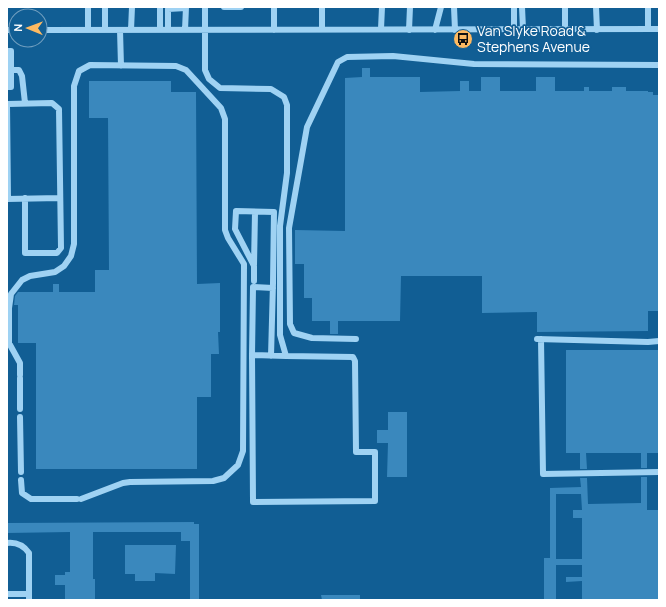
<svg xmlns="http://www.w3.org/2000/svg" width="666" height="607" font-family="Manrope,sans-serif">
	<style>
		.building { fill: #3a88bd; fill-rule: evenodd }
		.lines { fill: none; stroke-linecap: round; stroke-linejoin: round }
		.minor { stroke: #9fd2f3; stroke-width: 6 }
		.labels { text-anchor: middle; stroke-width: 3.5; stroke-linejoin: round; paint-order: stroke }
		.poi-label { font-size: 14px; fill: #fff; stroke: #115e94; text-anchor: start }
	</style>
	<rect width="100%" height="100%" fill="#115e94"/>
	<path class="building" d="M362 68H370V77H420V92L460 91V81H469V91H481V77H500V91H536V77H555V91H584V87H589V91H612V87H626V91H648V92H653V95H659V311H648V331L537 332V312L482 313V276H401L400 321H338V334H330V321H312V298H304V264H295V230L345 231V78L362 77Z
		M89 81H171V92H196L197 284 220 283V332H218L219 354H211V397H197V469H36V343H18V305H14L15 296 18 292H53V284H59V292H95V270H109L108 118H89Z
		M566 350H659V453H647V468H641V453H586L587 469H580V453H566Z
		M388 412H407V477H387L388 443H377V430H388Z
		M641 477H647V510H659V600H582V581L566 582V577H582V565H556V600H544V558H550V488L581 487 580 478H587L588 504 641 503ZM556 494H581L582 510H573V518H582V559H556Z
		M194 522V524H199V600H190V541H181V532H93V579H95V600H65V585H55V575H65V572H70V532L7 533V523Z
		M125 545H176L175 574 155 573V581H135V574H125Z
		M321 595H360V600H322Z"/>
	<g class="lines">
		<path class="minor" d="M105 7V30
			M205 7V70L209 79 220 88 271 89 284 97 287 105V173L280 226V335L286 356 353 357 355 361 356 452H375V501L253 502 252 355 286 356
			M224 7H241
			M454 7 455 30
			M514 7V29
			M522 7 523 29
			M565 7V30
			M596 7 597 30
			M648 7V29
			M322 29V7
			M381 29 382 7
			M7 30H16
			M40 30 659 29
			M88 30V7
			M120 30 121 66
			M131 30 132 7
			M160 30V7
			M168 30V9L186 8
			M185 30 186 7
			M274 30V7
			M409 30 410 7
			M435 30 441 7
			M7 51H11V87H7
			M7 70H19L22 76 25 103
			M7 104 8 199
			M8 104 52 103 59 109 61 248 57 253H25V198
			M7 199 60 198
			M254 265 255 212
			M254 281V266L235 229 236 211 274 212 273 283 271 356
			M356 339 312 338 294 333 290 324 289 228 307 127 338 62 347 57 393 56 474 64 659 65
			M537 339 648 342 659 341
			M541 339 543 474 659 472
			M252 355 253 287 273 288
			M20 375V363L9 343V308L11 294 22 280 30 276 55 272 64 266 71 256 74 244V86L79 71 90 65 176 66 186 70 221 108 225 119V230L228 238 244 264 243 451 238 465 224 478 213 481 130 482 123 483 81 499
			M20 378V409
			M20 417 21 472
			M21 480 22 493 31 499H77
			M7 543C16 542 24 546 29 553V600
			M7 594H29"/>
	</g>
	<defs>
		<g id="bus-disc" transform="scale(1)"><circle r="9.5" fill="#ffba61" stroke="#115e94"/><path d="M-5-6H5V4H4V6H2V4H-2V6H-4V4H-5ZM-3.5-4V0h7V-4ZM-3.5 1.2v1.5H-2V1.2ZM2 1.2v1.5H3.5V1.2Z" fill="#111"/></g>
	</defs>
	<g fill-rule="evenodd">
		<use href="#bus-disc" x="463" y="39"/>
	</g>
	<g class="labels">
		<g class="poi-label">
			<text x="477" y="36">Van Slyke Road &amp;<tspan x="477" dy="16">Stephens Avenue</tspan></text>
		</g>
	</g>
	<rect width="666" height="607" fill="none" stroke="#ffffff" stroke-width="16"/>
	<g transform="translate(28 28) rotate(271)"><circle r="19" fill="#115e94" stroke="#709ebf"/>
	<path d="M0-3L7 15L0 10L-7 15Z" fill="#ffba61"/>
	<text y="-6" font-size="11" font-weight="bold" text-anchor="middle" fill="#ffffff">N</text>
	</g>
</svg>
